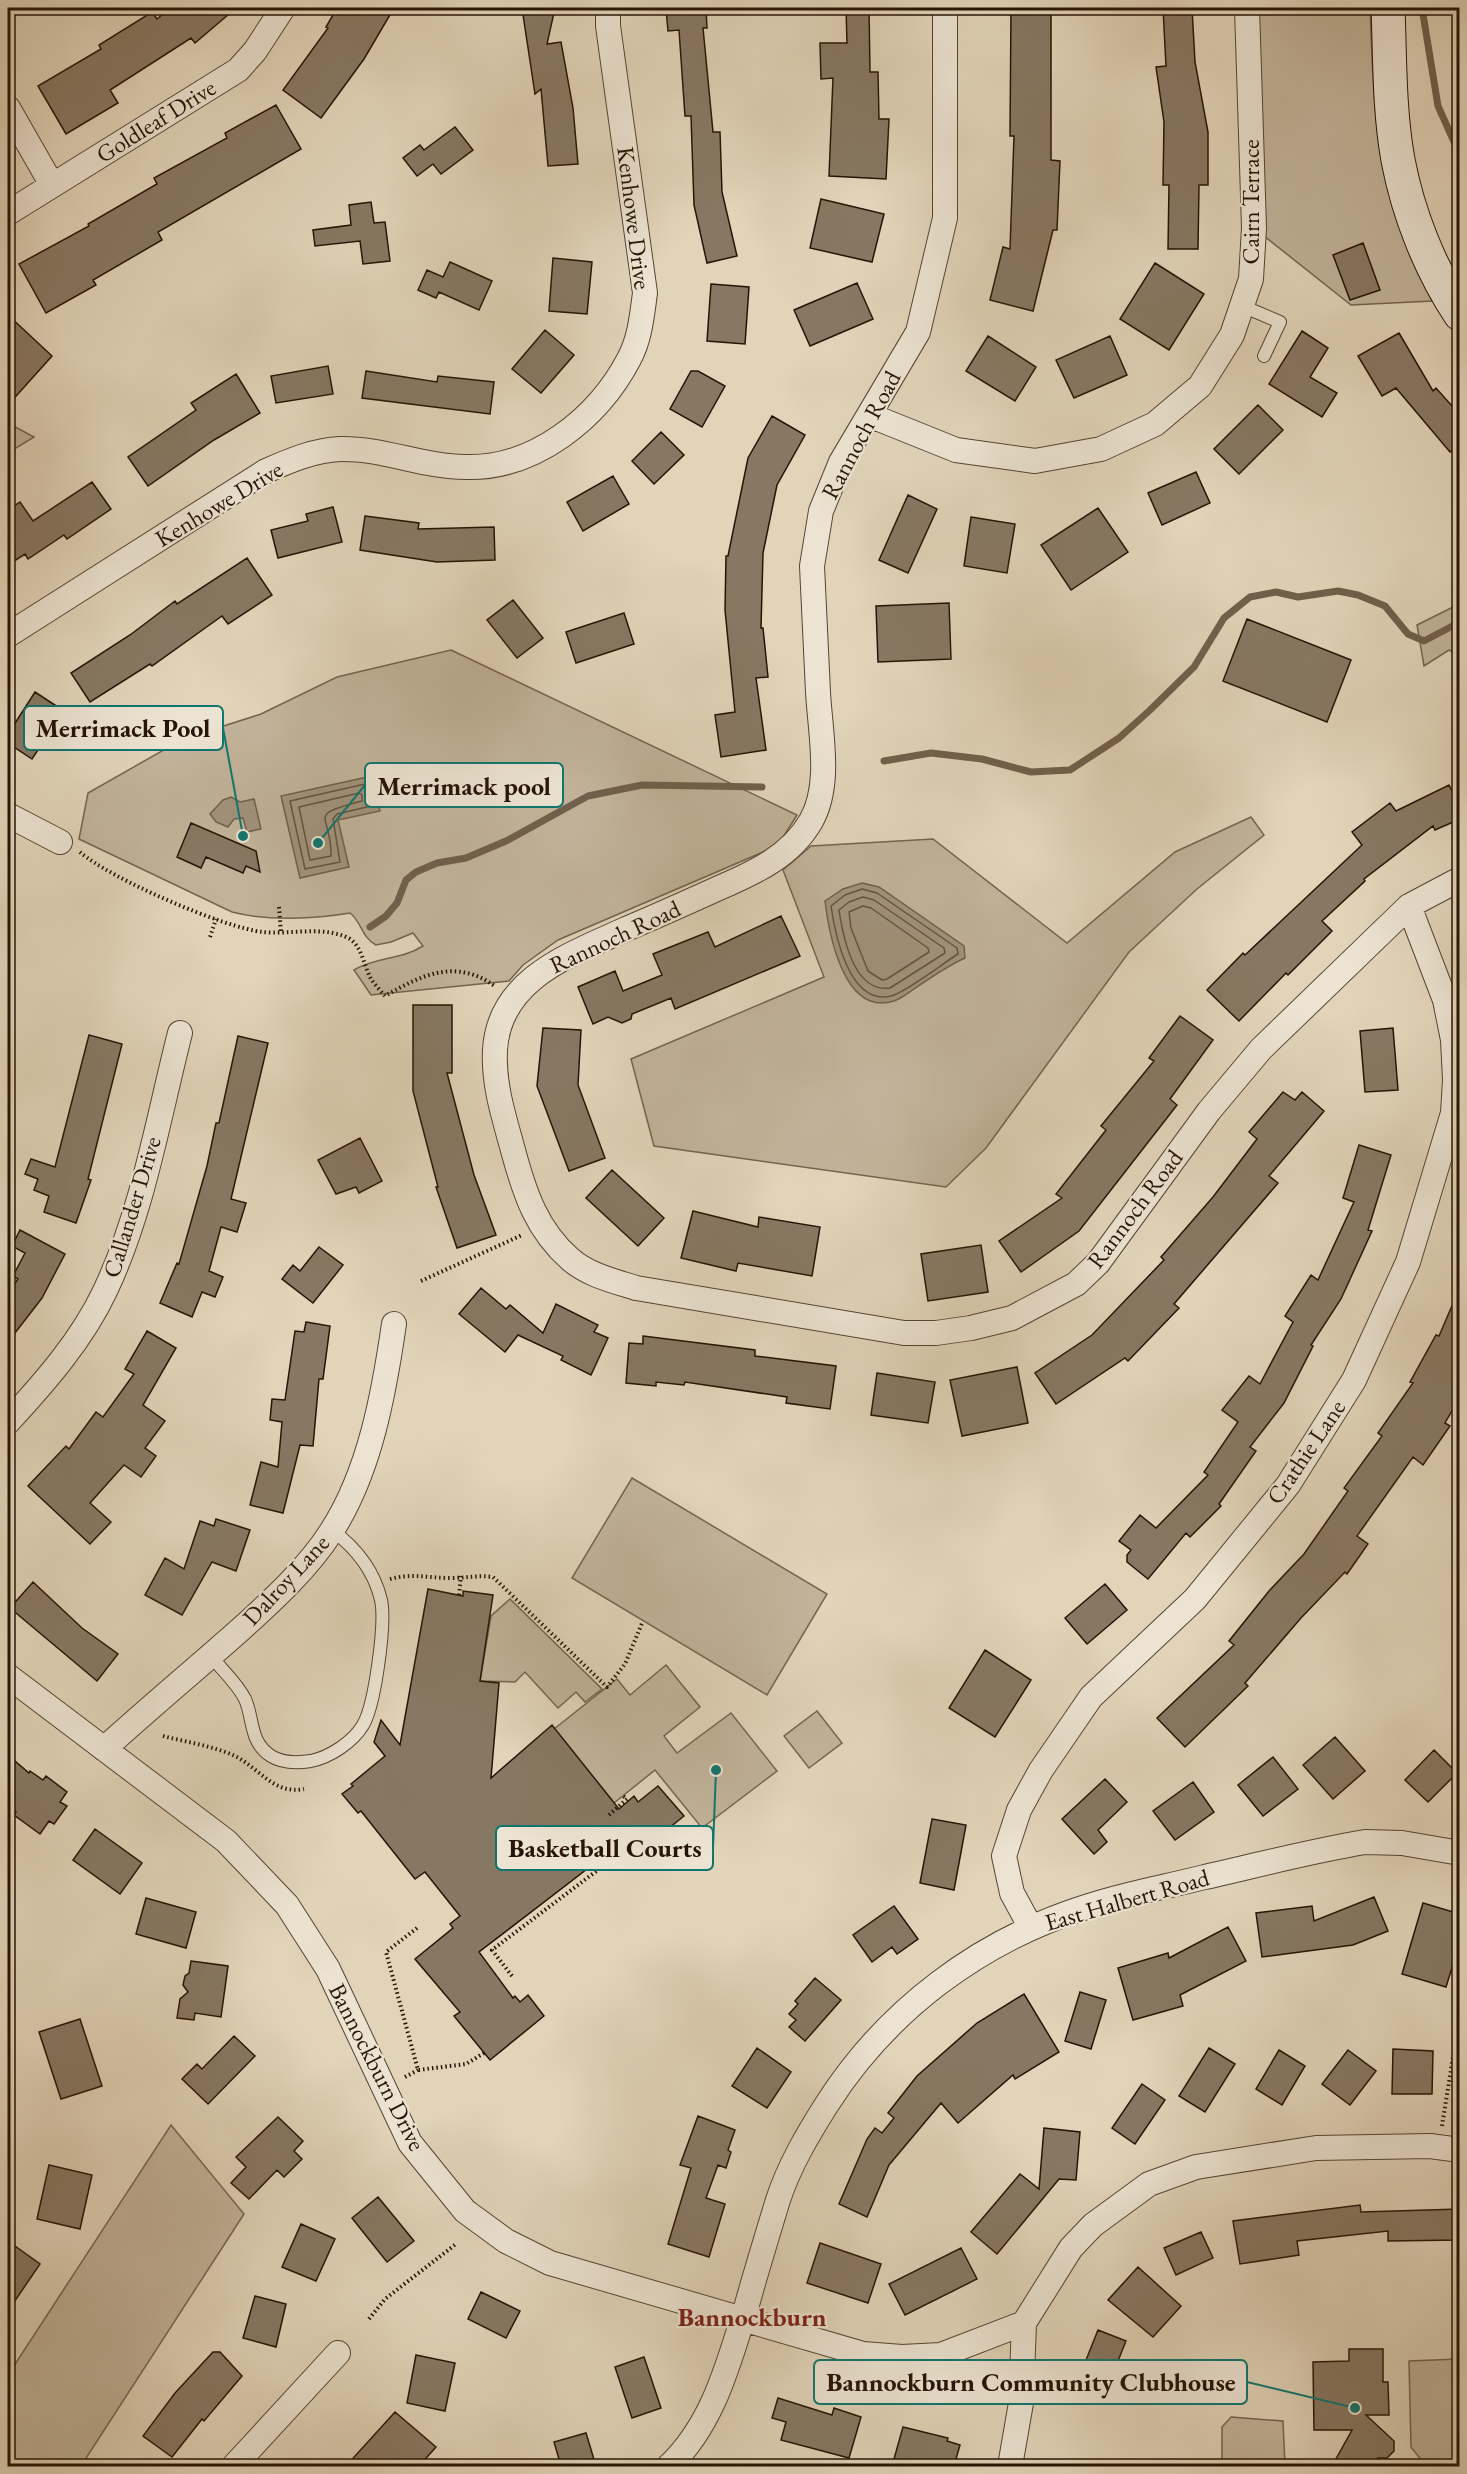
<svg xmlns="http://www.w3.org/2000/svg" width="1467" height="2474" font-family="'EB Garamond',serif">
	<style>
		.green { fill: #c1b39a; stroke: #746450; stroke-width: 1.5 }
		.water { fill: #a1937c; stroke: #70604c; stroke-width: 1.5 }
		.lines { fill: none; stroke-linecap: round; stroke-linejoin: round }
		.shore { stroke: #645440; stroke-width: 1.5 }
		.stream { stroke: #70604c; stroke-width: 7 }
		.building { fill: #877863; stroke: #261405; stroke-width: 1.5 }
		.lane-casing { stroke: #554432; stroke-width: 14 }
		.street-casing { stroke: #554432; stroke-width: 26 }
		.secondary-casing { stroke: #261405; stroke-width: 35 }
		.path { stroke: #261405; stroke-width: 4; stroke-dasharray: 1.5 3; stroke-linecap: butt }
		.lane { stroke: #ece3d2; stroke-width: 12 }
		.street { stroke: #ece3d2; stroke-width: 24 }
		.secondary { stroke: #ece3d2; stroke-width: 33 }
		.labels { text-anchor: middle; stroke-width: 4.5; stroke-linejoin: round; paint-order: stroke }
		.street-label { font-size: 24px; fill: #261405; stroke: #ece3d2 }
		.neighbourhood-label { font-size: 26px; font-weight: bold; fill: #7a1f14; stroke: #ece3d2 }
		.leader { fill: none; stroke: #0f766e; stroke-width: 2 }
		.callout-dot { fill: #0f766e; stroke: #ece3d2; stroke-width: 2 }
		.callout { fill: #ece3d2; stroke: #0f766e; stroke-width: 2 }
		.callout-label { font-size: 26px; text-anchor: middle; font-weight: bold; fill: #261405 }
	</style>
	<rect width="100%" height="100%" fill="#e1d4b9"/>
	<filter id="stains"><feTurbulence type="fractalNoise" baseFrequency=".00333" numOctaves="4"/><feColorMatrix values="0 0 0 0 .2 0 0 0 0 .09 0 0 0 0 .02 0 0 0 .5 -.17"/></filter>
	<radialGradient id="worn" r=".72"><stop offset=".6" stop-color="#630" stop-opacity="0"/><stop offset="1" stop-color="#630" stop-opacity=".3"/></radialGradient>
	<path class="green" d="M1247 8H1370C1372 55 1373 103 1380 149 1388 198 1411 256 1432 301L1351 305 1254 228Z
		M8 423 34 437 8 453Z
		M1459 604V657L1449 650 1424 666 1417 625Z
		M451 650 797 815 782 839 770 849 558 940 523 965 509 981 371 995 354 970C375 957 401 960 423 946L413 933 391 942 376 945C361 937 362 922 350 913 315 919 266 921 232 912L79 839 88 793 183 739 261 714 337 677Z
		M1251 817 1264 835 1197 889 1129 952 986 1148 946 1187 654 1146 631 1059 824 977 783 870 811 846 933 839 1067 943 1175 852Z
		M632 1478 827 1594 767 1695 572 1578Z
		M510 1599 602 1689 585 1702 576 1692 558 1708 525 1672 515 1682 480 1681 491 1616Z
		M666 1665 700 1707 664 1736 677 1753 731 1713 777 1771 702 1828 655 1770 614 1803 554 1729 617 1679 630 1695Z
		M817 1711 842 1743 809 1768 784 1736Z
		M171 2125 244 2214 81 2466H8V2375Z
		M1459 2359V2466H1426L1411 2447 1409 2361Z
		M1231 2417 1283 2421 1285 2466H1222V2427Z"/>
	<path class="water" d="M372 776 380 811 338 820 349 867 300 878 281 796Z
		M231 797 240 802 254 799 261 829 247 832 243 818 234 819 228 827 216 822 210 814 223 800Z
		M862 883 879 887 964 946 965 958C947 966 930 978 914 989 908 993 901 999 894 1001 844 1017 829 934 825 901L843 889Z"/>
	<g class="lines">
		<path class="shore" d="M365 784 368 786 371 806 337 814 333 819 340 862 305 869 290 801Z
			M359 793 362 795V801C304 816 332 813 331 856L310 860 299 807Z
			M862 889 877 893 957 948 958 954C942 964 906 992 891 996 849 1006 835 934 831 906L845 895Z
			M863 897 874 900 944 948 945 953 890 988C854 993 843 937 839 910L849 902Z
			M863 906 871 908 928 948 929 952 887 979 882 980 868 971 851 928 849 912Z"/>
		<path class="stream" d="M1422 8 1438 106 1460 155
			M884 761 931 753 982 759 1031 772 1070 770 1119 738 1149 711 1194 667 1224 618 1250 597 1276 592 1298 597 1338 591 1358 595 1385 606 1408 634 1424 641 1460 622
			M370 927 386 916 397 903 406 880 416 872 437 863 466 858 506 841 588 796 642 785 762 787"/>
	</g>
	<path class="building" d="M170 8H236L195 43 191 38 110 90 118 103 66 134 38 86 101 49 99 45 152 12 157 19Z
		M337 8H394L364 59 321 118 283 90 328 28 326 27Z
		M522 8H555L547 44 561 42 573 108 578 164 548 166 541 89 535 94Z
		M666 8H706L707 28H703L713 132H720L722 192 737 256 707 263 694 205 691 116H685L679 30 668 31Z
		M846 8H869L870 72H878L879 119H889L886 179 829 176 833 78 821 79 820 43H847Z
		M1011 8H1051V160L1060 161 1057 230H1053L1033 311 990 300 1003 247 1010 249 1014 136H1010Z
		M1163 8H1192L1195 62 1208 132V185H1199L1198 249H1168L1169 185H1163L1164 122 1156 67 1166 66Z
		M276 105 301 149 158 232 162 240 93 280 96 285 46 313 19 264 89 226 88 224 157 184 154 178 227 138 225 133Z
		M455 127 473 150 441 174 433 164 417 176 403 158 420 145 424 150Z
		M821 199 884 214 872 262 810 248Z
		M371 202 374 223 385 222 390 261 363 264 360 241 315 246 313 230 351 225 349 205Z
		M1363 243 1380 290 1350 300 1333 255Z
		M553 258 592 262 587 314 549 311Z
		M450 262 492 281 479 310 439 292 436 298 418 290 427 270 443 277Z
		M1155 263 1204 294 1169 350 1120 319Z
		M857 283 873 319 810 346 794 310Z
		M711 284 749 287 745 344 707 341Z
		M8 315 52 356 8 405Z
		M545 330 574 355 541 393 512 369Z
		M1302 331 1328 348 1310 377 1337 393 1322 417 1269 384Z
		M1399 333 1433 391 1436 388 1460 415V444L1450 452 1396 388 1382 396 1358 356Z
		M988 336 1036 367 1015 401 966 371Z
		M1110 336 1127 375 1074 398 1056 360Z
		M328 366 333 394 276 403 271 376Z
		M366 371 437 382 438 376 494 382 490 414 362 398Z
		M691 371H698L725 386 702 427 670 409Z
		M236 374 260 413 214 440 148 486 128 457 196 410 191 403Z
		M1258 405 1283 430 1239 474 1214 449Z
		M772 416 805 435 777 485 763 553 761 628H763L768 677 756 678 766 750 721 757 715 715 735 712 725 610 726 556H728L748 458Z
		M661 432 684 455 654 484 632 461Z
		M1196 472 1210 503 1162 525 1148 493Z
		M613 476 629 504 583 531 567 502Z
		M92 482 111 509 67 539 64 535 28 559 25 554 8 565V510L20 502 33 521Z
		M908 495 937 509 908 573 879 560Z
		M333 507 342 542 278 558 271 530 308 521 306 514Z
		M1098 508 1128 552 1071 590 1041 545Z
		M365 516 419 523 418 529 494 527 495 560 437 562 360 550Z
		M971 517 1015 524 1007 573 964 566Z
		M247 558 272 595 228 624 222 616 152 666 150 664 90 702 71 673 130 635 175 601 177 604Z
		M513 600 543 638 517 658 487 620Z
		M949 603 951 659 878 662 876 606Z
		M624 613 634 644 576 663 566 632Z
		M1247 619 1351 660 1327 722 1223 681Z
		M35 692 64 711 32 759 8 743V734Z
		M1449 785 1460 807V819L1435 830 1433 826 1364 879 1365 881 1322 921 1332 931 1288 975 1286 973 1239 1021 1207 990 1243 953 1245 955 1362 845 1352 832 1390 803 1396 811Z
		M191 823 256 851 260 872 246 866 243 873 206 857 201 868 177 857Z
		M781 916 800 956 675 1009 671 998 632 1014 631 1019 622 1023 608 1017 593 1024 578 987 615 971 623 991 662 975 653 954 708 932 715 947Z
		M413 1005H452V1073H447L474 1175 496 1235 457 1248 436 1187H438L413 1091Z
		M1180 1016 1213 1040 1170 1099 1177 1105 1079 1231 1021 1272 999 1241 1062 1198 1056 1194 1106 1130 1101 1126 1154 1061 1149 1058Z
		M543 1028 581 1030 578 1085 605 1158 569 1171 537 1086Z
		M1393 1028 1398 1090 1365 1092 1360 1031Z
		M89 1035 122 1044 88 1179 91 1180 76 1223 44 1212 49 1196 34 1190 38 1179 25 1174 31 1159 55 1167Z
		M238 1036 268 1043 231 1199 246 1203 237 1232 221 1227 209 1271 223 1277 215 1297 202 1292 192 1317 160 1303 177 1263 179 1264 207 1166 216 1123H219Z
		M1283 1092 1295 1100 1302 1092 1324 1111 1269 1176 1278 1183 1174 1304 1179 1308 1128 1361 1125 1358 1056 1404 1035 1373 1092 1335 1164 1260 1161 1257 1213 1197 1257 1139 1249 1132Z
		M360 1138 382 1181 359 1193 356 1187 336 1194 318 1160Z
		M1359 1145 1391 1155 1368 1230 1372 1231 1341 1299 1311 1345 1313 1346 1284 1403 1250 1447 1256 1451 1219 1504 1221 1506 1190 1537 1186 1533 1148 1579 1127 1562V1555L1131 1550 1119 1541 1140 1515 1156 1528 1208 1475 1204 1472 1238 1422 1222 1410 1249 1376 1260 1384 1293 1322 1285 1316 1311 1275 1318 1280 1354 1202 1343 1198Z
		M612 1170 664 1218 638 1246 586 1198Z
		M693 1211 758 1227 759 1217 820 1227 812 1276 738 1263 736 1271 681 1258Z
		M20 1230 65 1254 42 1298 8 1342V1293L18 1279 13 1276 25 1253 12 1246Z
		M981 1245 988 1292 928 1301 921 1254Z
		M319 1247 343 1265 313 1303 282 1279 293 1265 300 1271Z
		M1460 1287V1397L1445 1423 1450 1426 1423 1465 1413 1457 1357 1536 1368 1544 1347 1574 1345 1572 1301 1618 1245 1683 1248 1686 1185 1747 1157 1718 1234 1645 1229 1641 1269 1591 1304 1554 1348 1491 1344 1488 1382 1436 1378 1433 1413 1383 1410 1382 1436 1335 1439 1336Z
		M481 1288 506 1309 510 1305 543 1333 556 1304 598 1325 594 1332 608 1338 591 1375 561 1360 563 1356 518 1335 505 1352 459 1314Z
		M306 1322 330 1326 323 1379H319L313 1446 300 1445 283 1513 250 1505 261 1462 278 1467 282 1422 270 1420 272 1399 285 1400 295 1331 304 1332Z
		M147 1331 176 1348 143 1405 165 1421 145 1448 156 1456 141 1477 124 1465 90 1503 111 1522 90 1544 28 1486 66 1446 69 1449 96 1412 103 1417 134 1374 125 1369Z
		M643 1336 755 1350V1356L836 1366 830 1409 786 1403 787 1397 685 1382 684 1385 656 1382V1386L626 1383 629 1343 643 1344Z
		M1017 1367 1028 1423 962 1436 950 1380Z
		M877 1373 935 1382 928 1423 871 1415Z
		M216 1519 250 1530 236 1571 212 1562 182 1615 145 1595 165 1558 184 1569 200 1521 214 1526Z
		M33 1582 82 1628 118 1654 97 1681 10 1608Z
		M1105 1584 1127 1610 1087 1644 1065 1618Z
		M428 1589 463 1596V1591L493 1595 480 1681 499 1683 491 1778 552 1725 619 1809 634 1796 638 1802 658 1786 684 1816 633 1857 621 1843 479 1952 513 1998 515 1996 520 2002 528 1995 544 2016 490 2060 454 2016 460 2012 415 1959 453 1928 450 1924 460 1916 425 1872 415 1879 361 1811 358 1813 342 1794 353 1786 351 1784 385 1756 374 1742 381 1720 400 1745Z
		M985 1650 1031 1680 995 1737 949 1708Z
		M1335 1737 1365 1771 1333 1799 1303 1765Z
		M1434 1750 1457 1773 1428 1802 1405 1780Z
		M8 1755 29 1773 30 1771 43 1780 46 1776 67 1792 60 1802 67 1806 54 1824 49 1821 40 1834 14 1815 16 1812 8 1806Z
		M1273 1757 1298 1789 1263 1816 1238 1785Z
		M1105 1779 1127 1802 1098 1830 1107 1842 1094 1854 1062 1819Z
		M1193 1782 1214 1812 1175 1840 1153 1811Z
		M932 1819 966 1825 954 1890 920 1883Z
		M95 1829 142 1863 120 1894 73 1860Z
		M1374 1897 1388 1931 1353 1945 1262 1957 1256 1913 1312 1906 1314 1921Z
		M146 1898 196 1912 186 1948 136 1934Z
		M1423 1903 1460 1914V1942L1446 1987 1402 1974Z
		M894 1906 918 1939 897 1954 892 1947 872 1962 853 1935Z
		M1228 1927 1246 1961 1180 1995 1183 2006 1133 2020 1118 1968 1168 1953 1169 1958Z
		M191 1961 228 1966 221 2017 195 2013 194 2020 177 2018 180 1999 188 1992 183 1985 185 1976 189 1973Z
		M815 1978 841 2000 805 2041 789 2027 796 2020 789 2014 798 2004 795 2001Z
		M1080 1992 1106 2000 1091 2049 1065 2041Z
		M1024 1994 1059 2052 1015 2079 1013 2075 958 2123 941 2103 889 2165 867 2217 839 2204 867 2139 875 2128 882 2133 894 2118 888 2113 917 2076 977 2023Z
		M80 2019 102 2086 61 2099 39 2032Z
		M234 2036 255 2056 208 2104 182 2079 197 2064 202 2069Z
		M757 2048 791 2072 767 2108 732 2086Z
		M1209 2048 1235 2064 1205 2112 1179 2096Z
		M1393 2049 1433 2051 1432 2094H1392Z
		M1279 2050 1305 2066 1282 2105 1256 2089Z
		M1348 2050 1376 2071 1350 2105 1322 2084Z
		M1142 2084 1165 2100 1135 2144 1112 2128Z
		M698 2116 735 2130 728 2150 731 2152 726 2168 718 2165 706 2198 725 2204 709 2257 668 2244 691 2168 680 2165Z
		M278 2117 303 2141 294 2151 302 2159 284 2177 277 2170 249 2199 231 2183 246 2167 236 2157Z
		M1044 2128 1080 2132 1076 2180 1059 2179 997 2254 971 2232 1020 2174 1039 2189Z
		M49 2165 92 2175 80 2229 37 2219Z
		M378 2197 414 2241 387 2262 352 2218Z
		M1360 2205 1361 2212 1460 2209V2240L1388 2241V2231L1297 2241 1299 2255 1240 2264 1233 2221Z
		M301 2224 335 2239 316 2281 282 2267Z
		M1201 2232 1213 2258 1176 2275 1164 2248Z
		M8 2241 40 2264 8 2311Z
		M820 2243 881 2264 868 2303 807 2283Z
		M961 2248 977 2279 905 2315 889 2284Z
		M1138 2267 1181 2306 1153 2337 1108 2300Z
		M481 2292 520 2311 506 2338 468 2319Z
		M255 2296 286 2304 276 2347 243 2338Z
		M1098 2330 1126 2341 1112 2376 1084 2365Z
		M1349 2349H1383V2382H1388L1389 2415H1366L1394 2441V2451L1387 2458H1378L1374 2466H1332L1352 2430H1314L1313 2362 1349 2361Z
		M213 2352H220L242 2376 204 2421 202 2419 172 2457 143 2436 175 2393Z
		M416 2355 455 2363 445 2411 407 2403Z
		M644 2357 661 2408 632 2418 615 2367Z
		M778 2398 832 2415 834 2408 861 2417 849 2458 781 2440 786 2422 772 2418Z
		M395 2412 436 2447 419 2466H346Z
		M903 2427 948 2438 947 2441 960 2445 954 2466H922L894 2459Z
		M586 2433 596 2466H561L554 2442Z"/>
	<g class="lines">
		<g class="lane-casing">
			<path id="lane" d="M1242 306 1280 322 1264 356
				M211 1656C222 1670 237 1683 245 1699 254 1719 249 1742 271 1756 282 1763 298 1763 311 1761 330 1757 353 1742 363 1725 375 1705 386 1623 381 1600 374 1570 356 1548 332 1530"/>
		</g>
		<g class="street-casing">
			<path id="street" d="M945 8V218L918 332 841 462 821 511 812 566C814 608 816 650 818 692 820 732 832 784 811 821 791 856 754 873 719 888 688 902 657 916 626 929 572 954 499 978 495 1050 493 1086 505 1120 514 1154 525 1194 537 1230 570 1259 588 1275 614 1281 636 1288L904 1333H936L971 1328 1012 1318 1076 1284 1098 1263 1209 1111 1261 1049 1409 906 1460 879
				M8 108 52 185
				M8 213 238 70 255 51 283 8
				M869 415 956 450 1035 461 1101 449 1155 424 1200 386 1232 335 1251 279 1254 228 1247 8
				M8 635 266 471C289 461 314 450 340 449 383 448 423 467 466 467 535 469 598 418 629 359 640 339 642 315 645 293L608 26V8
				M8 815 60 842
				M8 1422C44 1383 82 1340 105 1291 143 1211 158 1119 180 1033
				M8 1676 226 1841 287 1905 328 1969 410 2143 465 2211 506 2241 550 2263 863 2354 902 2357 941 2355 1024 2323 1071 2248 1093 2225 1149 2184 1196 2167 1316 2148 1430 2146 1460 2150
				M104 1749C149 1708 196 1669 241 1629 273 1600 308 1568 331 1532 370 1472 384 1393 394 1324
				M1031 1928 1012 1893 1004 1856 1019 1810 1041 1770 1091 1697 1195 1599 1288 1485 1354 1380 1408 1262 1453 1113 1455 1080 1453 1040 1445 1000 1409 906
				M234 2466 338 2353
				M669 2466C713 2424 728 2365 746 2308 756 2272 767 2236 778 2200 789 2166 808 2134 827 2104 887 2010 979 1941 1086 1907 1124 1894 1165 1887 1205 1877 1258 1865 1311 1851 1365 1842L1402 1843 1460 1853
				M1010 2466 1021 2403 1024 2323"/>
		</g>
		<g class="secondary-casing">
			<path id="secondary" d="M1388 8C1390 58 1389 110 1398 160 1408 213 1430 269 1460 314"/>
		</g>
		<path class="path" d="M80 852C109 878 224 928 263 932 290 935 325 925 350 939 362 947 364 966 371 979 375 985 381 991 385 996 423 974 457 958 496 987
			M279 907 281 933
			M210 937 216 919
			M421 1281 522 1235
			M390 1579C412 1573 429 1578 451 1578 466 1578 478 1575 493 1577L607 1687 625 1664 643 1621
			M459 1595 461 1576
			M163 1736C186 1742 213 1746 235 1756 259 1768 274 1795 304 1789
			M609 1815 627 1799 623 1796
			M417 1928 386 1952 418 2070 466 2064 484 2053
			M512 1976 492 1950 619 1854 597 1826
			M405 2077 418 2070
			M1442 2126 1460 2013
			M369 2319 385 2299 456 2244"/>
		<use href="#lane" class="lane"/>
		<use href="#street" class="street"/>
		<use href="#secondary" class="secondary"/>
	</g>
	<g class="labels">
		<g class="street-label">
			<text transform="translate(156 121) rotate(-32)" y="8">Goldleaf Drive</text>
			<text transform="translate(1251 202) rotate(-90)" y="8">Cairn Terrace</text>
			<text transform="translate(634 218) rotate(83)" y="8">Kenhowe Drive</text>
			<text transform="translate(861 435) rotate(-62)" y="8">Rannoch Road</text>
			<text transform="translate(219 504) rotate(-31)" y="8">Kenhowe Drive</text>
			<text transform="translate(615 937) rotate(-25)" y="8">Rannoch Road</text>
			<text transform="translate(132 1207) rotate(-73)" y="8">Callander Drive</text>
			<text transform="translate(1135 1209) rotate(-53)" y="8">Rannoch Road</text>
			<text transform="translate(1306 1452) rotate(-56)" y="8">Crathie Lane</text>
			<text transform="translate(286 1580) rotate(-47)" y="8">Dalroy Lane</text>
			<text transform="translate(1127 1900) rotate(-16)" y="8">East Halbert Road</text>
			<text transform="translate(377 2067) rotate(63)" y="8">Bannockburn Drive</text>
		</g>
		<g class="neighbourhood-label">
			<text x="752" y="2326">Bannockburn</text>
		</g>
	</g>
	<path class="leader" d="M243 836L223 728M318 843L365 785M716 1770L713 1848M1355 2408L1247 2382"/>
	<g class="callout-dot">
		<circle cx="243" cy="836" r="6"/>
		<circle cx="318" cy="843" r="6"/>
		<circle cx="716" cy="1770" r="6"/>
		<circle cx="1355" cy="2408" r="6"/>
	</g>
	<g class="callout">
		<rect x="24" y="706" width="199" height="44" rx="6"/>
		<rect x="365" y="763" width="198" height="44" rx="6"/>
		<rect x="496" y="1826" width="217" height="44" rx="6"/>
		<rect x="814" y="2360" width="433" height="44" rx="6"/>
	</g>
	<g class="callout-label">
		<text x="123" y="737">Merrimack Pool</text>
		<text x="464" y="795">Merrimack pool</text>
		<text x="605" y="1857">Basketball Courts</text>
		<text x="1031" y="2391">Bannockburn Community Clubhouse</text>
	</g>
	<rect width="1467" height="2474" fill="none" stroke="#e1d4b9" stroke-width="30"/>
	<rect x="9" y="9" width="1449" height="2456" fill="none" stroke="#261405" stroke-width="3"/>
	<rect x="15" y="15" width="1437" height="2444" fill="none" stroke="#261405" stroke-width="1.5"/>
	<rect width="100%" height="100%" filter="url(#stains)"/>
	<rect width="100%" height="100%" fill="url(#worn)"/>
</svg>
